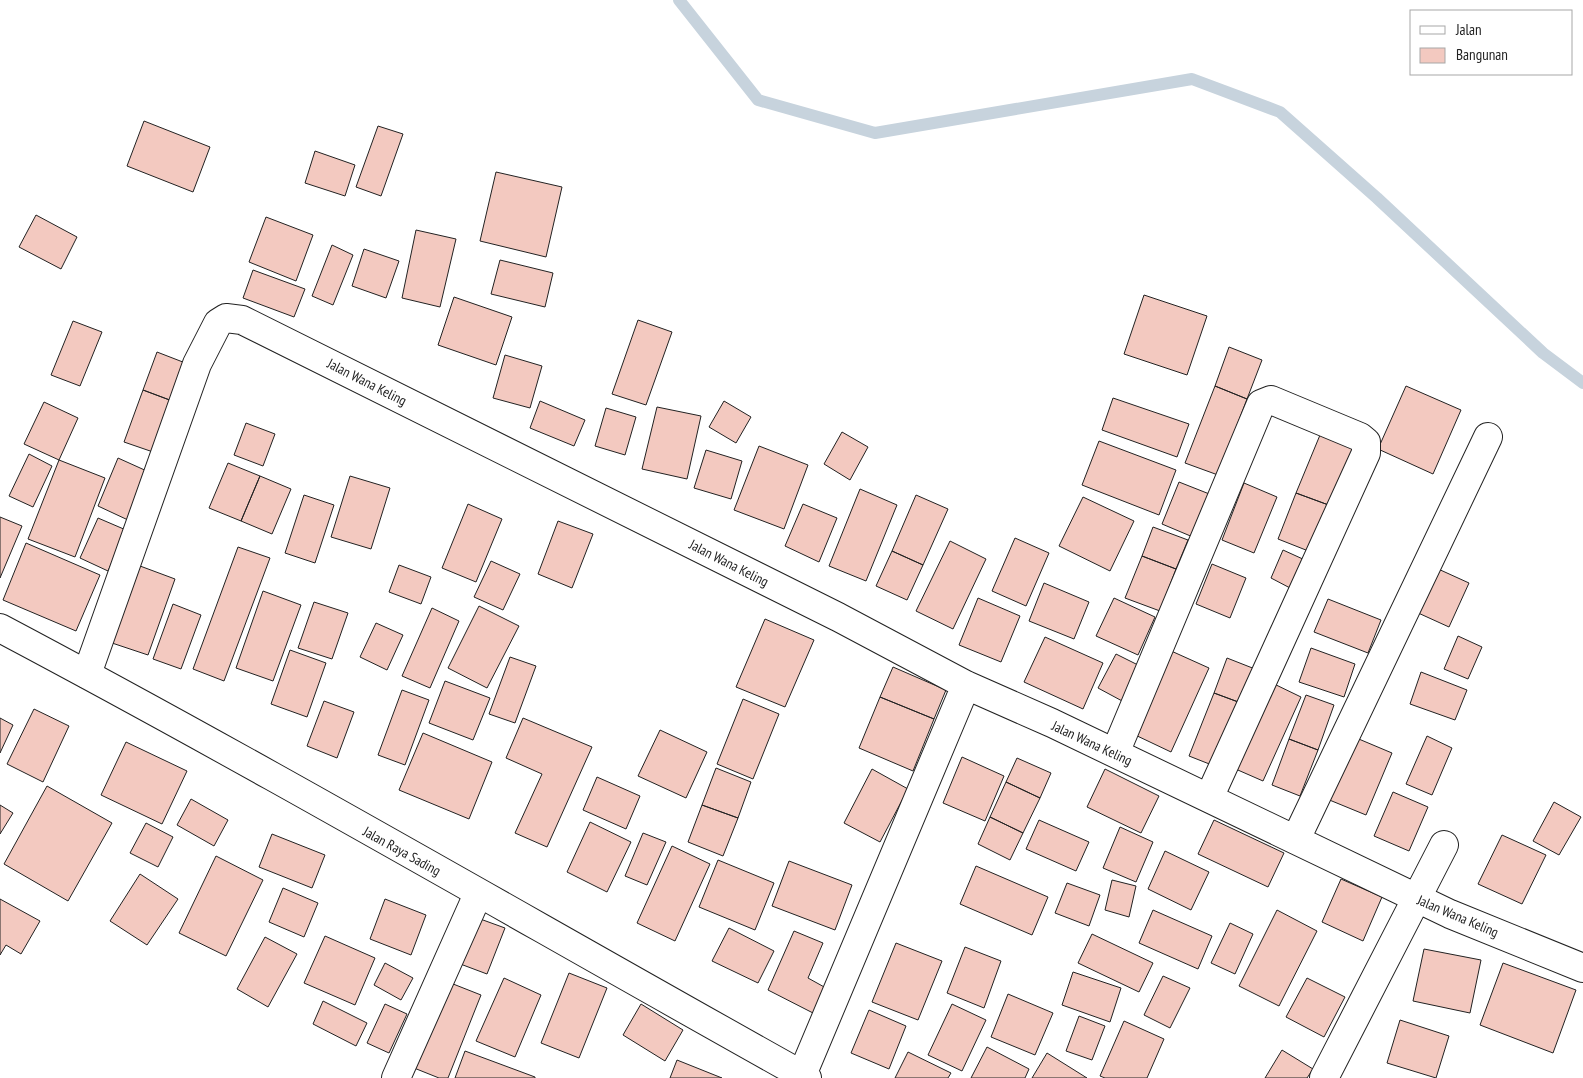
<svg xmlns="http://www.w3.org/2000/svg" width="1583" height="1078" font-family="'PT Sans Narrow',sans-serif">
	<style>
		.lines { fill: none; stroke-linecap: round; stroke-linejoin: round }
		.stream { stroke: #c7d3dd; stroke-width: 12 }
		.building { fill: #f3c9c0; stroke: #222 }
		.street-casing { stroke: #222; stroke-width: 30 }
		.secondary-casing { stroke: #222; stroke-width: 30 }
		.street { stroke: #fff; stroke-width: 28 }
		.secondary { stroke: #fff; stroke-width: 28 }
		.labels { text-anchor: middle; stroke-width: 4; stroke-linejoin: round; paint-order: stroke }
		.street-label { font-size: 14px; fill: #222; stroke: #fff }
	</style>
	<rect width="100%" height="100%" fill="#fff"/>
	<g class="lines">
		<path class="stream" d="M679 0 758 100 875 133 1192 79 1280 112 1377 198 1543 353 1583 383"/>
	</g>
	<path class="building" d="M144 121 210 147 193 192 127 166Z
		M378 126 403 134 381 196 356 187Z
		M315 151 355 165 345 196 305 183Z
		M496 172 562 187 546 257 480 241Z
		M36 215 77 237 61 269 19 247Z
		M266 217 313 235 296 281 249 262Z
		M416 230 456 239 440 307 402 298Z
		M332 245 353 255 333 305 312 296Z
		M364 249 399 261 386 298 352 286Z
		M500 260 553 273 545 307 491 294Z
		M253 270 305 289 294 317 243 298Z
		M1144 295 1207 316 1187 375 1124 354Z
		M454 297 512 317 496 365 438 345Z
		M638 320 672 332 646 405 612 394Z
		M73 321 102 332 80 386 51 375Z
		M1229 347 1262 360 1247 399 1215 386Z
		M157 352 188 364 175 402 143 390Z
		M505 355 542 366 530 408 493 398Z
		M1215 386 1247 399 1218 475 1185 463Z
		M1406 386 1461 410 1433 474 1378 449Z
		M143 390 175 402 156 453 124 442Z
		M1113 398 1189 424 1177 457 1102 430Z
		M540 401 585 420 574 446 530 428Z
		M724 401 751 417 736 443 709 427Z
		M44 402 78 418 59 460 24 444Z
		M657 407 701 416 687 479 642 469Z
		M606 408 636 417 625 455 595 446Z
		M246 423 275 434 263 466 234 455Z
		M842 432 868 447 850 480 824 464Z
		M1320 435 1357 450 1334 507 1296 493Z
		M1099 441 1176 470 1159 515 1082 485Z
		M759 446 808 465 784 529 734 510Z
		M706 450 742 461 731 499 694 488Z
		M29 454 52 466 33 507 9 496Z
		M118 458 149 472 128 520 98 506Z
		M59 460 105 478 75 557 28 539Z
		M228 463 260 476 241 521 209 508Z
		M260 476 291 489 272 534 241 521Z
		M350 476 390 488 371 549 331 537Z
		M1179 482 1217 497 1200 540 1162 524Z
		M1244 483 1277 497 1254 553 1222 540Z
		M860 489 897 505 866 581 829 566Z
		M1296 493 1334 507 1316 554 1278 539Z
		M304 495 334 505 315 563 285 553Z
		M916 495 948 509 923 565 892 551Z
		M1083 497 1134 521 1110 571 1059 546Z
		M468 504 502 519 476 582 442 568Z
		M803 504 837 518 819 562 785 546Z
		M0 517 22 526 0 578Z
		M98 518 126 530 108 571 80 558Z
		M558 521 593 534 572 588 538 574Z
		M1153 527 1188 540 1176 569 1142 556Z
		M1015 538 1049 553 1026 606 992 591Z
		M950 541 986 559 953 629 916 611Z
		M26 543 100 575 76 631 3 600Z
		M238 547 270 558 224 681 193 669Z
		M1283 550 1305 560 1292 589 1271 578Z
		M892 551 923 565 907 600 876 586Z
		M1142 556 1176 569 1160 611 1125 598Z
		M491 561 520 574 503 610 474 597Z
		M132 563 175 579 148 655 106 641Z
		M1212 564 1246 578 1230 618 1196 604Z
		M399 565 431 577 421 604 389 592Z
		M1436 568 1469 583 1449 627 1416 612Z
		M1044 583 1089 602 1074 639 1029 621Z
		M263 591 301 605 273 681 236 668Z
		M978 598 1020 616 1001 662 959 645Z
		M1114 598 1155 617 1138 655 1096 636Z
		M1328 599 1381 620 1368 653 1314 632Z
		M314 602 348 613 332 659 298 648Z
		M173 604 201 615 181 669 153 659Z
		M479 606 519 626 487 688 448 668Z
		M432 608 459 621 430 688 402 676Z
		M765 619 814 640 785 707 736 687Z
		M376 623 403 635 387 670 360 657Z
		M1458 636 1482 647 1468 679 1444 669Z
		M1045 637 1103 663 1083 709 1024 682Z
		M1311 648 1355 664 1344 697 1299 682Z
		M290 650 326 663 307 717 271 704Z
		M1169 650 1209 668 1171 752 1131 733Z
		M1116 654 1142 667 1124 702 1098 688Z
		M510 657 536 666 515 723 489 714Z
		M1227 658 1255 669 1241 703 1214 693Z
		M893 667 946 690 934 719 880 697Z
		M1421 672 1467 690 1455 720 1410 704Z
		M445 681 490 698 473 740 429 723Z
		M1270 682 1301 697 1263 781 1231 767Z
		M402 690 429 700 405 765 378 755Z
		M1214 693 1241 703 1217 767 1189 756Z
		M1306 695 1334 705 1318 750 1289 739Z
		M880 697 934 719 913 771 859 748Z
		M743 699 779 714 753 779 717 764Z
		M324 701 354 712 337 758 307 746Z
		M34 709 69 726 43 782 7 764Z
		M0 718 13 725 0 753Z
		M523 718 592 747 547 847 515 833 542 774 506 758Z
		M660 730 707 752 686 798 638 776Z
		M423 733 492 762 469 819 399 790Z
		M1427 736 1452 748 1432 795 1406 784Z
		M1354 737 1392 753 1366 815 1327 799Z
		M1289 739 1318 750 1300 796 1272 785Z
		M126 742 187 771 162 824 101 795Z
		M962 757 1004 776 985 821 943 803Z
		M1017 758 1051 773 1040 798 1006 782Z
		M716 768 751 782 738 818 702 805Z
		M872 769 908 789 880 842 844 823Z
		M1105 769 1159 796 1141 833 1087 807Z
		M597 777 640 796 626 829 583 810Z
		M1006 782 1040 798 1023 833 990 817Z
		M47 786 112 823 68 901 4 864Z
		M1393 792 1428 807 1409 851 1374 836Z
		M191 799 228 820 214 846 177 825Z
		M1554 802 1581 817 1559 855 1533 841Z
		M0 805 13 813 0 834Z
		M702 805 738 818 723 856 688 842Z
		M990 817 1023 833 1010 860 978 844Z
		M1039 820 1089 842 1076 871 1026 849Z
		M1214 820 1284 853 1268 887 1198 854Z
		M590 822 631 842 607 892 567 872Z
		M146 823 173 837 158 867 130 853Z
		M1120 827 1153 842 1136 882 1103 868Z
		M643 833 666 842 647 885 625 876Z
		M272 834 325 855 312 888 259 867Z
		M1502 835 1546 855 1522 904 1478 884Z
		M672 846 710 864 675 941 637 923Z
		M1165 851 1209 872 1191 910 1148 889Z
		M216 856 263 880 226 956 179 933Z
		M718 860 774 883 755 930 699 907Z
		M789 861 852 885 835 930 772 906Z
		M976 866 1048 897 1032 935 960 904Z
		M140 874 178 899 147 945 110 921Z
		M1341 879 1382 897 1363 941 1322 922Z
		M1112 880 1136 886 1129 917 1105 910Z
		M1067 883 1100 895 1089 926 1055 913Z
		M283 888 318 903 304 937 269 922Z
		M0 899 40 921 21 954 6 945 0 955Z
		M385 899 426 915 411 955 370 939Z
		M1153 910 1212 936 1198 969 1139 943Z
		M1277 910 1317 931 1279 1006 1239 986Z
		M472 916 505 928 487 974 455 962Z
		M1230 923 1253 934 1235 974 1211 963Z
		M729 928 774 951 758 983 712 961Z
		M794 931 823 943 808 978 826 988 813 1013 768 990Z
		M1092 934 1153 963 1139 992 1078 963Z
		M325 936 375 958 355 1005 304 983Z
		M265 937 297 954 268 1007 237 989Z
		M896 943 942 961 918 1020 872 1002Z
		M965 947 1001 961 984 1008 947 993Z
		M1424 949 1481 960 1470 1013 1413 1001Z
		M385 963 413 978 401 1000 374 985Z
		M1503 963 1576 990 1553 1053 1480 1025Z
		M1073 972 1121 988 1110 1022 1062 1005Z
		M569 973 607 988 579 1058 541 1043Z
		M1163 976 1190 988 1170 1028 1144 1015Z
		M504 978 541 995 515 1057 476 1041Z
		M1307 978 1345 997 1324 1037 1286 1017Z
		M443 980 481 995 448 1078H439L409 1066Z
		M1008 994 1053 1013 1035 1055 991 1037Z
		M323 1001 367 1023 356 1046 313 1024Z
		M385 1004 407 1014 389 1053 367 1043Z
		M641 1004 683 1030 665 1061 623 1035Z
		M952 1004 986 1020 962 1071 928 1055Z
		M869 1010 906 1026 889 1069 851 1053Z
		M1079 1016 1105 1026 1092 1060 1066 1051Z
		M1400 1020 1449 1036 1436 1078 1387 1063Z
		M1124 1021 1164 1039 1147 1078H1105L1100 1076Z
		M987 1047 1029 1069 1025 1078H971Z
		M1282 1050 1313 1069 1307 1078H1265Z
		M465 1051 535 1077V1078H455Z
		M908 1052 951 1073 948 1078H895Z
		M1047 1053 1087 1078H1032Z
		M677 1060 722 1078H670Z"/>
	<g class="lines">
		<g class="street-casing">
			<path id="street" d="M87 674 197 364 218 323 226 318 242 320 838 617 966 685 1052 723 1450 914 1583 968
				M1115 753 1261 404 1271 400 1360 437 1366 442V453L1209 798
				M1296 839 1488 437
				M396 1078 478 894
				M807 1078 802 1075 966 685
				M1324 1078 1444 845"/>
		</g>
		<g class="secondary-casing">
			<path id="secondary" d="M0 628C270 771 535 926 802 1075L801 1078"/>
		</g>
		<use href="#street" class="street"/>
		<use href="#secondary" class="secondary"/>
	</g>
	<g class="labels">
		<g class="street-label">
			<text transform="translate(367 382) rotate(27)" y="5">Jalan Wana Keling</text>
			<text transform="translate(729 563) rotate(27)" y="5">Jalan Wana Keling</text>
			<text transform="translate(1092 743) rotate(25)" y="5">Jalan Wana Keling</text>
			<text transform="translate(402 851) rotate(29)" y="5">Jalan Raya Sading</text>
			<text transform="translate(1458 916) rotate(23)" y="5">Jalan Wana Keling</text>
		</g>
	</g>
	<rect x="1410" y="10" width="162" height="65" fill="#ffffff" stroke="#a7a7a7"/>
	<rect x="1420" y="26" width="25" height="8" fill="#ffffff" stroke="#a7a7a7"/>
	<text x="1456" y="35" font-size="15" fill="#222222">Jalan</text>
	<rect x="1420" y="48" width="25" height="15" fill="#f3c9c0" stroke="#a7a7a7"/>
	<text x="1456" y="60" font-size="15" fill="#222222">Bangunan</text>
</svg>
